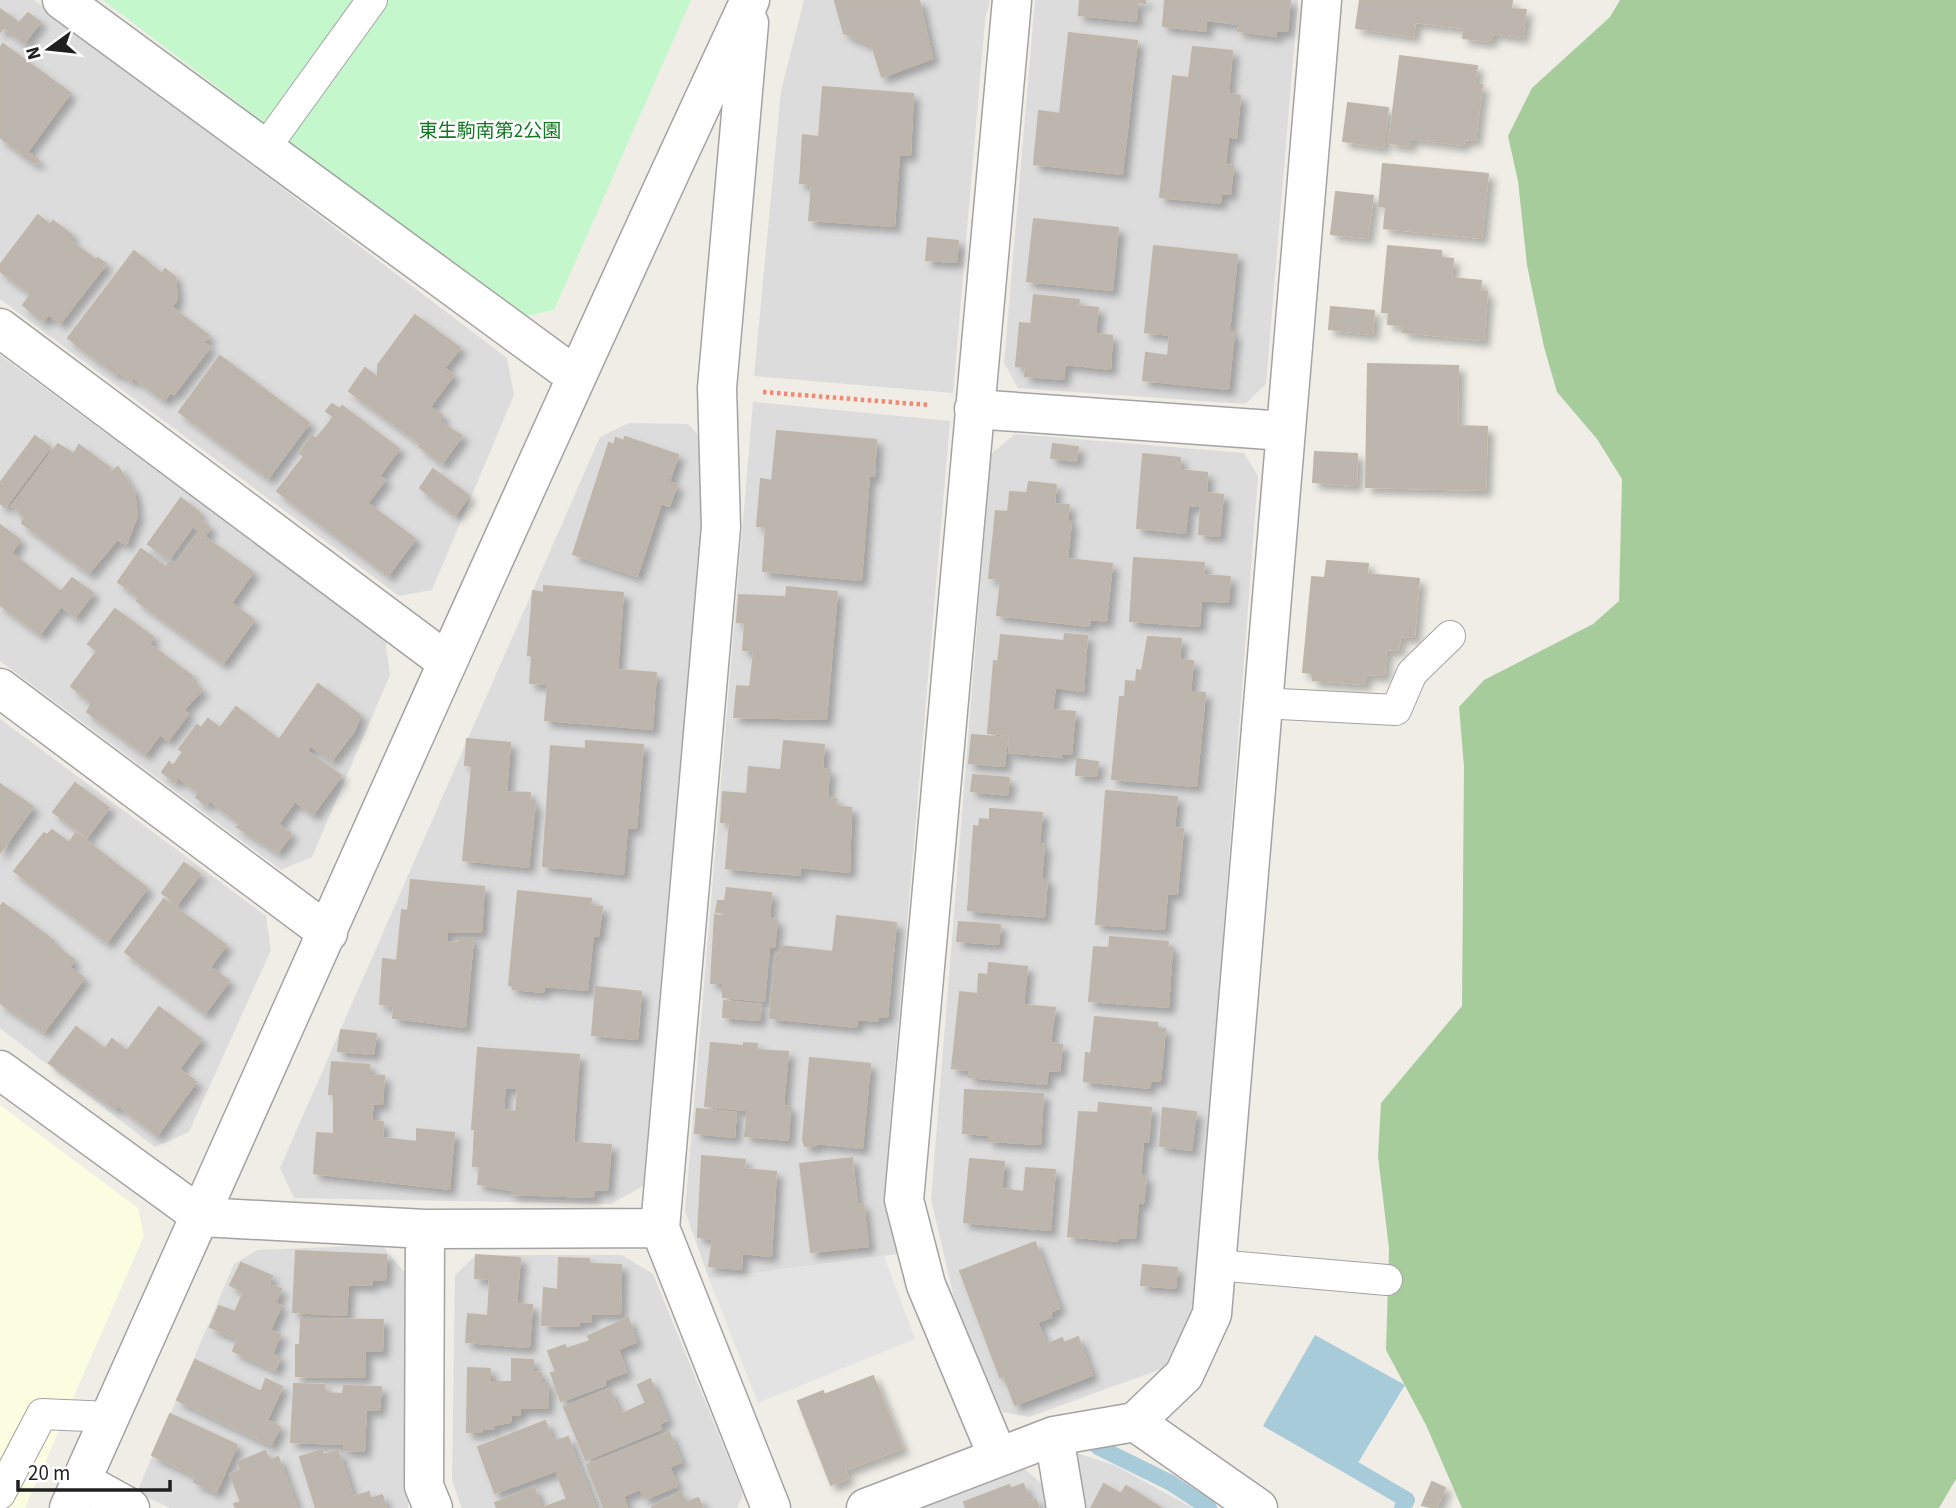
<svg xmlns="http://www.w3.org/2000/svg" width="1956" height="1508" font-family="'Source Sans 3','Noto Sans JP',sans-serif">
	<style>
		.residential { fill: #dddcdc }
		.education { fill: #fbfde0 }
		.forest { fill: #a7cc9c }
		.park { fill: #c5f7cd }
		.parking { fill: #e3e3e3 }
		.water { fill: #a8cbda }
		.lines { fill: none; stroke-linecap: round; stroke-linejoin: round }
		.stream { stroke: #a8cbda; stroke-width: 16 }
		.building { fill: #bcb6af; stroke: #c0b5a9; stroke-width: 2; fill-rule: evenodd; filter: url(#shadow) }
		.lane-casing { stroke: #a3a3a3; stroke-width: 32 }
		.street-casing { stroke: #a3a3a3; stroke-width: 41 }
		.path { stroke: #f28a73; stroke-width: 4.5; stroke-dasharray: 3.5 3.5; stroke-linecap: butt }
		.lane { stroke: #fff; stroke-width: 30 }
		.street { stroke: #fff; stroke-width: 38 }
		.labels { text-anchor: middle; stroke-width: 5; stroke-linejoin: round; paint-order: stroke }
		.park-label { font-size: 19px; fill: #127821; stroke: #fff }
	</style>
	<defs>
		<filter id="shadow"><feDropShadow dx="6" dy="6" stdDeviation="3.5" flood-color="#0004"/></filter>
	</defs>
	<rect width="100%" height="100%" fill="#efede6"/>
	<path class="residential" d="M0 0H34L507 358 514 395 432 590 399 596 0 299Z
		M804 0H990L985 20 953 393 754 376 781 91Z
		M1035 0H1298L1266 384 1245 404 1018 388 1004 363Z
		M0 355 385 639 390 675 312 857 281 870 0 661Z
		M753 402 950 421 890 1123 886 1192 897 1254 709 1279 685 1211Z
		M629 423 688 424 708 445 643 1186 611 1204 294 1198 280 1168 600 437Z
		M1015 434 1244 453 1258 476 1195 1306 1181 1345 1164 1368 1029 1417 1002 1412 958 1315 931 1199 991 454Z
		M0 719 266 916 271 950 189 1132 155 1147 0 1028Z
		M382 1245 408 1277V1508H170L137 1492 234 1264 257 1250Z
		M476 1255H622L653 1274 743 1494 737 1508H462L452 1481 455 1275Z
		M1074 1452 1116 1466 1193 1508H1084Z
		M1020 1465 1048 1489 1051 1508H915Z"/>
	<path class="education" d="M0 1105 138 1208 144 1236 25 1508H0Z"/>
	<path class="forest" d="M1620 0H1956V1479L1939 1508H1462L1426 1425 1386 1350 1389 1249 1378 1156 1381 1103 1462 1006 1464 766 1459 707 1484 680 1593 624 1619 601 1622 479 1597 439 1557 392 1544 347 1527 265 1518 181 1508 136 1532 88 1610 17Z"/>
	<path class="park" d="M103 0H691L554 310 520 317Z"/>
	<path class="parking" d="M884 1256 915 1339 758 1403 709 1279Z"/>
	<path class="water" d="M1315 1335 1405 1385 1350 1476 1263 1426Z"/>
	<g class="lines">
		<path class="stream" d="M1098 1447 1171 1483 1209 1508
			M1354 1469 1407 1500 1402 1508"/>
	</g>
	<path class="building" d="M919 0 932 58 882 77 872 45 844 33 835 1Z
		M1080 0H1145V3L1137 2 1136 21 1079 15Z
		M1165 0H1290L1287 31H1276V36L1238 31 1239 24 1206 20V31L1163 26Z
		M1360 0 1512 1 1511 9 1526 10 1522 37 1492 33 1490 41 1463 38 1464 28 1415 22 1413 36 1356 28Z
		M0 9 19 23 28 13 40 22 24 43 4 27 0 32Z
		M1069 33 1137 41 1122 174 1034 164 1039 111 1060 114Z
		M3 44 70 93 27 152 39 161 34 163 0 137V48Z
		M1193 47 1232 51 1228 94 1240 96 1236 138 1228 136 1225 165 1233 166 1230 194 1221 193 1220 203 1160 197 1173 76 1189 78Z
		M1400 56 1477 66 1474 85H1482L1475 140 1464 139 1463 145 1410 138V146L1389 143Z
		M823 87 913 94 910 155 899 154 894 226 809 220 812 184 800 183 803 135 819 137Z
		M1348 103 1388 108 1383 147 1343 141Z
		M1383 164 1488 174 1481 238 1384 228 1386 207 1379 206Z
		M1336 192 1373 196 1367 238 1331 234Z
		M38 215 50 225 53 221 72 235 69 240 96 260 98 258 106 264 60 323 49 314 43 321 23 305 31 294 0 271V265Z
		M1034 219 1118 228 1112 290 1027 281Z
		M928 238 958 241 956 262 926 260Z
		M1154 246 1237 255 1229 332 1234 333 1228 389 1143 380 1146 353 1168 356 1170 335 1145 332Z
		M1388 246 1441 251V258L1453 259 1451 278 1481 281 1480 291 1487 292 1483 340 1403 332 1404 326 1388 324 1389 312H1382Z
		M134 251 162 274 165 269 175 277 177 300 171 307 209 336 203 343 210 347 174 394 171 392 164 400 133 377 131 381 119 372 116 374 68 338Z
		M1034 295 1079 300 1078 306 1098 308 1095 334 1112 336 1110 369 1065 364 1063 379 1025 376 1026 367 1016 366 1020 323 1031 324Z
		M1331 307 1374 311 1372 334 1329 329Z
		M415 315 460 348 444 368 453 375 430 407 443 416 439 421 462 436 442 463 419 446 421 444 349 391 365 368 378 378V365Z
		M220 356 309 423 268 478 179 412Z
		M1368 364 1458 366 1457 426 1487 427 1485 490 1366 487Z
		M332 404 340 409 342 406 399 449 379 476 385 480 367 503 415 539 388 575 277 491 304 456 300 453 312 436 316 439 334 417 326 411Z
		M777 431 876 440 874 476 869 475 861 580 763 571 766 526H757L761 479 772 481Z
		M35 436 50 447 5 507 0 503V483Z
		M625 437 678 455 669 482 677 485 669 506 661 503 637 576 573 554 609 443 614 445 616 438 624 441Z
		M58 444 74 454 79 445 110 468 104 478 118 467 134 492 137 516 126 544 117 539 89 573 22 523 25 517 12 506Z
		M1053 444 1078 447 1076 461 1051 458Z
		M1315 452 1357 454 1356 485 1313 482Z
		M1143 454 1180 458 1179 470 1207 473 1206 493 1223 495 1219 536 1199 534 1201 506 1188 505 1185 533 1137 528Z
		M433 469 469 496 455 515 420 488Z
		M1029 482 1056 485 1054 504 1069 505 1067 521 1071 522 1067 559 1112 564 1106 621 1090 619 1089 626 997 615 1001 579 989 578 996 511 1008 512 1010 492 1027 493Z
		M181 498 200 513 197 517 210 528 205 535 193 526 169 559 148 544Z
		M0 525 20 540 11 553 61 592 72 578 93 593 75 617 61 606 40 634 0 605Z
		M199 533 253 572 231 603 254 620 223 663 137 601 139 597 118 582 141 549 166 567 171 561 175 565Z
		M1134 558 1204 563 1203 575 1230 577 1228 602 1201 600 1199 626 1130 621Z
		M1327 561 1368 564 1367 574 1419 579 1414 637 1400 636 1398 650 1386 649 1384 675 1366 674 1364 684 1313 680V673L1303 672 1312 577 1325 578Z
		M544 586 623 593 617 670 656 673 652 729 545 720 548 684 530 683 532 656 528 655 533 591 544 593Z
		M787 587 837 592 826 719 734 717 737 686 750 687 754 651 743 650 745 622H737L739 595 786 597Z
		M115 609 153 637 149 644 192 676 190 680 202 690 183 710 188 714 168 740 160 734 145 754 87 712 92 703 71 686 97 651 88 644Z
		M1065 634 1087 636 1083 691 1055 687 1052 710 1075 712 1071 754 1060 753 1061 757 1009 752 1010 735 988 733 994 661 998 662 1001 635 1064 641Z
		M1148 637 1181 639 1179 660 1193 661 1190 692 1205 693 1196 786 1112 779 1120 697H1125L1126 681 1136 682 1137 670 1142 671Z
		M318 684 360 715 354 731 332 760 310 745 307 751 341 776 313 814 295 801 278 824 291 834 278 852 237 827 241 824 209 800 206 805 196 797 199 793 178 777 175 782 162 772 169 762 173 766 183 752 179 749 197 725 201 728 208 719 220 728 236 707 279 740Z
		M972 735 1007 738 1004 766 969 763Z
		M467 739 510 743 506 792 530 793 529 803H535L528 867 463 860 472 766 465 765Z
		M586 741 643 745 636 828 627 827 623 874 543 866 551 746 586 749Z
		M784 741 824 745 822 769 829 770 827 798 836 799 835 806 851 808 849 872 799 867 800 875 726 868 730 822H721L723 792 747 794 749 767 781 770Z
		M1077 759 1098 762 1096 776 1076 775Z
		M973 775 1009 778 1007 795 971 791Z
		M75 783 109 808 87 837 53 812Z
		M0 784 33 807 0 853Z
		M1106 791 1177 797 1174 828 1183 829 1177 894 1167 893 1164 929 1096 924Z
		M990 809 1042 813 1039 844 1044 845 1041 879H1047L1044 917 968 910 974 826 979 827 980 819 990 820Z
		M52 830 69 843 76 833 147 888 107 942 14 871 44 833 47 835Z
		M184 863 200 874 177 904 162 893Z
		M411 880 484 887 481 932H447L446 942 459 943V938H473L465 1027 393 1018 394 1006 380 1004 383 959 397 961 402 910 408 911Z
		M727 888 771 893 769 919 777 920 774 947H769L764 1001 723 997V983H711L715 915 724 917V913L716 912 718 901H725Z
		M518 891 591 899 590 906 602 907 598 936 593 935 587 990 544 986 543 992 513 989V986L509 985Z
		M164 899 226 945 210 967 229 981 205 1013 125 952Z
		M3 903 54 941 52 943 74 960 69 967 84 978 44 1032 0 1003V907Z
		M837 916 896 923 887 1017H878L877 1021 857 1019 856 1027 770 1018 776 953 781 954V946L833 952Z
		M959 922 1000 925 998 944 957 941Z
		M1110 937 1168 942 1167 948H1172L1168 1007 1089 1001 1094 947 1109 948Z
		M989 963 1027 967 1023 1005 1055 1008 1050 1043 1062 1045 1059 1071 1048 1070 1046 1084 969 1077 970 1070 952 1068 960 992 978 994 979 974 988 975Z
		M596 987 641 992 637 1039 592 1035Z
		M724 1001 761 1005 759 1020 723 1017Z
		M159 1007 201 1039 179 1069 196 1082 157 1135 118 1105 115 1108 49 1063 76 1027 105 1049 112 1039 127 1051Z
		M1095 1017 1157 1023V1028L1165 1029 1160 1081 1151 1080 1149 1088 1084 1081 1086 1053 1091 1054Z
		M341 1030 376 1034 373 1054 338 1051Z
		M711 1043 744 1046V1043L757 1044 756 1050 788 1052 783 1106 790 1107 788 1140 745 1136 748 1110 705 1106Z
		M478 1048 579 1055 573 1143 611 1145 607 1190 594 1189 593 1197 512 1194V1190L478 1184 480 1166H473L475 1129H472ZM505 1087 518 1088 516 1112 503 1110Z
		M810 1058 870 1064 862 1148 817 1143 816 1146H805L803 1140Z
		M332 1062 369 1065V1075L384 1076 382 1104H373L371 1121 383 1122 382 1138 417 1142V1129L454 1133 449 1189 314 1173 317 1133 334 1134V1094H329Z
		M965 1090 1043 1094 1040 1144 989 1141V1135L963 1133Z
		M1099 1103 1151 1108 1148 1142H1143L1140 1176 1146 1177 1143 1203 1138 1202 1135 1238 1118 1237 1117 1241 1068 1236 1079 1112 1098 1113Z
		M1163 1108 1196 1112 1191 1150 1160 1146Z
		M697 1109 736 1113 734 1137 695 1133Z
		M702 1156 745 1160 744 1169 776 1172 771 1256 742 1253 741 1269 709 1266 713 1239 698 1237Z
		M852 1158 857 1205 863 1204 868 1246 811 1252 800 1164Z
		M970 1159 1004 1162 1001 1189 1024 1192 1026 1168 1055 1170 1050 1230 964 1222Z
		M1035 1242 1059 1308 1050 1312 1051 1317 1037 1322 1046 1345 1062 1338 1064 1343 1078 1337 1092 1375 1015 1405 1004 1376 1000 1377 960 1271Z
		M296 1251 386 1255 385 1280H372L371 1285 348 1284 346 1315 293 1312Z
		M476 1255 520 1258 516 1304 532 1305 529 1347 466 1342 468 1314 488 1316 490 1279 475 1278Z
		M559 1258 589 1259 590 1264 621 1265 620 1314 591 1313 590 1322 579 1321V1326L542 1325 544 1288 558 1290Z
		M241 1263 272 1276 268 1284 281 1289 275 1303 281 1306 270 1330 280 1335 272 1354 280 1358 275 1370 233 1351 238 1339 210 1327 219 1306 235 1312 244 1292 230 1285Z
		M1143 1265 1177 1268 1175 1288 1141 1285Z
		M628 1318 636 1342 618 1349 626 1372 604 1380 605 1385 561 1401 551 1373 556 1372 548 1351 565 1345 566 1349 590 1341 588 1336Z
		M301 1319 383 1320 382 1351H365V1377L296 1376V1345H300Z
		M512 1359 533 1360V1372L541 1373V1383L548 1384 547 1408H520V1415H511L510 1422 494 1425V1429H482V1432H467L468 1368 490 1369V1382H512Z
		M195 1360 261 1392 266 1379 282 1387 267 1420 280 1427 271 1445 177 1400Z
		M873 1376 902 1448 844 1470 848 1478 831 1485 798 1401 823 1391 824 1395Z
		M650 1379 667 1420 659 1424 661 1429 586 1460 564 1407 609 1389 620 1415 646 1403 638 1385Z
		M294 1384 324 1385V1393L343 1394 344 1386 381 1387 379 1410 366 1409 364 1451 344 1450V1444L291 1442Z
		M170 1414 237 1445 216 1492 194 1482 197 1476 152 1455Z
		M545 1421 553 1442 568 1437 578 1466 558 1474 557 1470 495 1493 478 1447Z
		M669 1432 681 1462 669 1467 677 1486 645 1499 640 1489 623 1496 627 1508H604L587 1465Z
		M322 1450 323 1455 338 1451 353 1497 369 1492 370 1499 382 1495 386 1508H316L300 1457Z
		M265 1451 270 1460 278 1457 297 1508H236L234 1504 241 1502 230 1474 241 1470 238 1462Z
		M579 1467 595 1508H542L567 1499 558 1475Z
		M1432 1482 1445 1488 1436 1508 1422 1505Z
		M1023 1484 1030 1501 1036 1500 1039 1508H966L964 1502 1009 1485 1010 1489Z
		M1104 1484 1121 1494 1126 1486 1161 1508H1091Z
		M534 1487 541 1508H497L495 1503Z
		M681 1492 686 1503 698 1498 703 1508H651Z"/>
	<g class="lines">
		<g class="lane-casing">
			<path id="lane" d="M263 151 372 0
				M1262 703 1396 710 1412 673 1450 636
				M1216 1265 1387 1280
				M0 1494 42 1414 110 1417"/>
		</g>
		<g class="street-casing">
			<path id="street" d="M62 0 575 376
				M749 23 717 388 721 527 660 1228 771 1508
				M0 328 447 662
				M974 409 1284 431
				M0 688 328 933
				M0 1070 202 1217 425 1229 660 1228
				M425 1229 424 1486 433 1508
				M1135 1422 1258 1508
				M1054 1436 1066 1508
				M998 1457 926 1285 904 1200 1012 0
				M81 1481 130 1508
				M69 1508C295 1005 517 500 750 0
				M866 1508 1054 1436 1135 1422 1184 1375 1212 1314 1322 0"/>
		</g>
		<path class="path" d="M763 392 929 405"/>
		<use href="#lane" class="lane"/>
		<use href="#street" class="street"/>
	</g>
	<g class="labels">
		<g class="park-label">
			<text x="490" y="137">東生駒南第2公園</text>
		</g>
	</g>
	<g transform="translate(49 49) rotate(255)" stroke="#ffffff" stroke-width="5" paint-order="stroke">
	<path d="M0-5L12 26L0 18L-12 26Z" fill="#1f1f1f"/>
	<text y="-10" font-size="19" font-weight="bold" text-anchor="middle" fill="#1f1f1f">N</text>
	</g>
	<path d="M18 1480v10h152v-10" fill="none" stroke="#1f1f1f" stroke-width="3.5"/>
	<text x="28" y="1480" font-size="21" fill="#1f1f1f" stroke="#ffffff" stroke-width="5" paint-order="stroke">20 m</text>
</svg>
